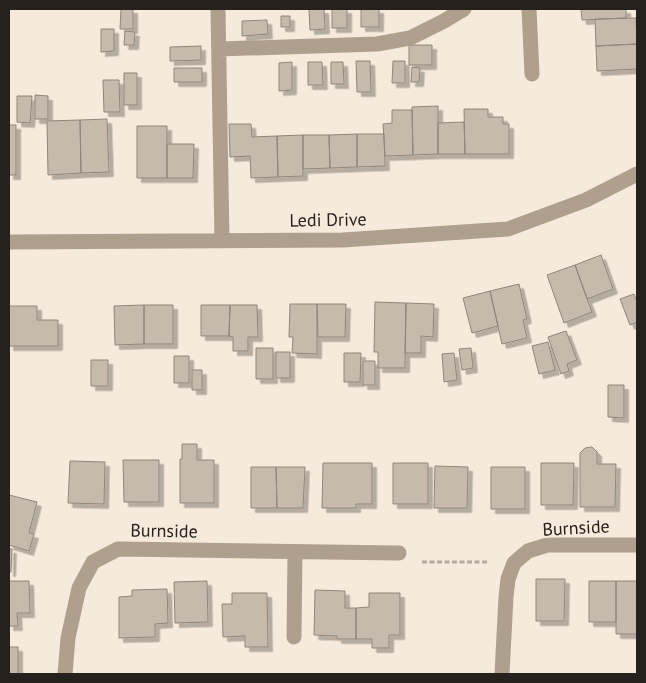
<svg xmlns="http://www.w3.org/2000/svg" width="646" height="683" font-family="'PT Sans',sans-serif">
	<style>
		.building { fill: #c6baad; stroke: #908578; filter: url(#shadow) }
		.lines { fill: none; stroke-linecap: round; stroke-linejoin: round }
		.path { stroke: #b3a99e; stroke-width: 3; stroke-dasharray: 5 2.5; stroke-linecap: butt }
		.minor { stroke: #af9f8d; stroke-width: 15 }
		.labels { text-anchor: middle; stroke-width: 4; stroke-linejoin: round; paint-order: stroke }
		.street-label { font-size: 18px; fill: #26211c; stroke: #f6eadc }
	</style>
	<defs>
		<filter id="shadow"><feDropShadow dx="4.5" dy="4.5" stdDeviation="0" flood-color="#0004"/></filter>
	</defs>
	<rect width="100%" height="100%" fill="#f6eadc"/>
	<path class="building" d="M121 9H133V29H120Z
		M309 9H324L325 29 310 30Z
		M332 9H347V28H332Z
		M361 9H379V27H361Z
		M581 9H626V18L582 20Z
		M281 16H290V27H281Z
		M636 18 637 44 596 46 595 19Z
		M267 20 268 34 242 36V21Z
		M101 29H114V51L101 52Z
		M125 31 135 32 134 45H124Z
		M637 44V69L597 71 596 46Z
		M409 45H432V65H409Z
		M201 46V60L170 61V47Z
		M356 61H370L371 92H357Z
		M393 61H405V83H392Z
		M292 62V90L279 91V63Z
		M308 62H322L323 85H308Z
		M331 62H343L344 84H331Z
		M412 67 420 68 419 82H411Z
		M174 68H202V82H174Z
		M124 73H137V105H124Z
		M103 80H119L120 112H104Z
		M35 95 48 96V119H35Z
		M17 96H32L30 123 17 122Z
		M438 106V154L413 155 412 107Z
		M464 109H488V117H503V124H509V154H465Z
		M392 110H412L413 155 385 156 383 124 392 123Z
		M107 119 109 172 81 173 80 120Z
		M80 120 81 173 48 175 47 121Z
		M464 122 465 154H438V123Z
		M229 124H251L252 137 277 136 278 177 251 178 250 156 230 157Z
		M9 125H16V175H9Z
		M137 126H167V178H137Z
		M357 134H384L385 166 357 167Z
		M357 134V167L330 168 329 135Z
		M303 135H329L330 168 303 169Z
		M303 135V176L278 177 277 136Z
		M167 144H194L193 178H167Z
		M601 255 613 289 587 299 575 265Z
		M575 265 592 312 564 323 547 275Z
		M519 284 527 319 523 320 527 338 502 344 490 291Z
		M490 291 498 326 472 333 463 298Z
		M634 294 637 302V322L630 325 620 299Z
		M375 302 406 303 405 368H378V352H374Z
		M406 303 434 304 433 337 421 336V353H405Z
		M290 304H317V354L292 353 293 337H289Z
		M317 304H346L345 337H318Z
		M144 305H173V344H144Z
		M144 305V344L115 345 114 306Z
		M201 305H230L229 336H201Z
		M230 305H257L258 337H248V351H233V337L229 336Z
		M9 306H37V320H58V346H9Z
		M566 331 577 360 567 364 569 371 561 374 548 337Z
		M548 342 555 370 539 374 532 346Z
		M256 348H273V379H256Z
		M471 348 473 368 462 370 459 349Z
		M276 352H290V378H276Z
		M344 353H361L360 382H344Z
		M454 353 457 380 444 382 442 354Z
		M174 356H189V383H174Z
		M91 360H108V386H91Z
		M363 361H375V385H363Z
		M192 370H202V390H192Z
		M608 385H624V418L608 417Z
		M182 444H197V460H214V503H180V459H182Z
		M592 447 597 452V464H616L615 507H580V453L585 448Z
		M123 460H159V502H124Z
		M70 461 105 462 104 504 68 503Z
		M323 463H372V504H356V508H322Z
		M393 463H428V504H393Z
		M541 463H574L573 505H541Z
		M435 466 468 467 467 508H434Z
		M251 467H276L277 508H251Z
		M276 467H305L303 508H277Z
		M491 467H525V509H491Z
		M9 495 37 502 29 533 34 534 29 551 9 545Z
		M9 549H12L11 572H9Z
		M536 579H565L564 621H536Z
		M9 581H29L30 613H17L18 626H9Z
		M207 581 208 622 175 623 174 582Z
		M589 581H616V622H589Z
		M616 581H637V634H616Z
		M167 589 168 623 155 624V637L119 638V597L132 596V590Z
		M315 590 345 591V608H356V639H337V636L314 635Z
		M232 593H267L268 647H245V636L223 637 222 604H232Z
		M369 593H400V635H389V648H372V639H356V608L369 607Z
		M9 647H18V674H9Z"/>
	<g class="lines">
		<path class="path" d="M422 562H488"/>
		<path class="minor" d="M218 9 222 240
			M529 9 532 74
			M219 49 377 44 410 38 444 21 464 9
			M9 242 343 240 508 229 586 200 637 174
			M294 637 295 552
			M65 674 68 638 79 588 93 562 118 549 399 553
			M502 674 506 597 508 579 514 563 528 551 547 545H637"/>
	</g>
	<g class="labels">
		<g class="street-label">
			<text transform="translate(328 220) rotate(-1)" y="6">Ledi Drive</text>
			<text transform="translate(576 528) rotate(-3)" y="6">Burnside</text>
			<text transform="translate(164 531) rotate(1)" y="6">Burnside</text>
		</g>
	</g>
	<rect width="646" height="683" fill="none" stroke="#26211c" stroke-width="20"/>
</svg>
